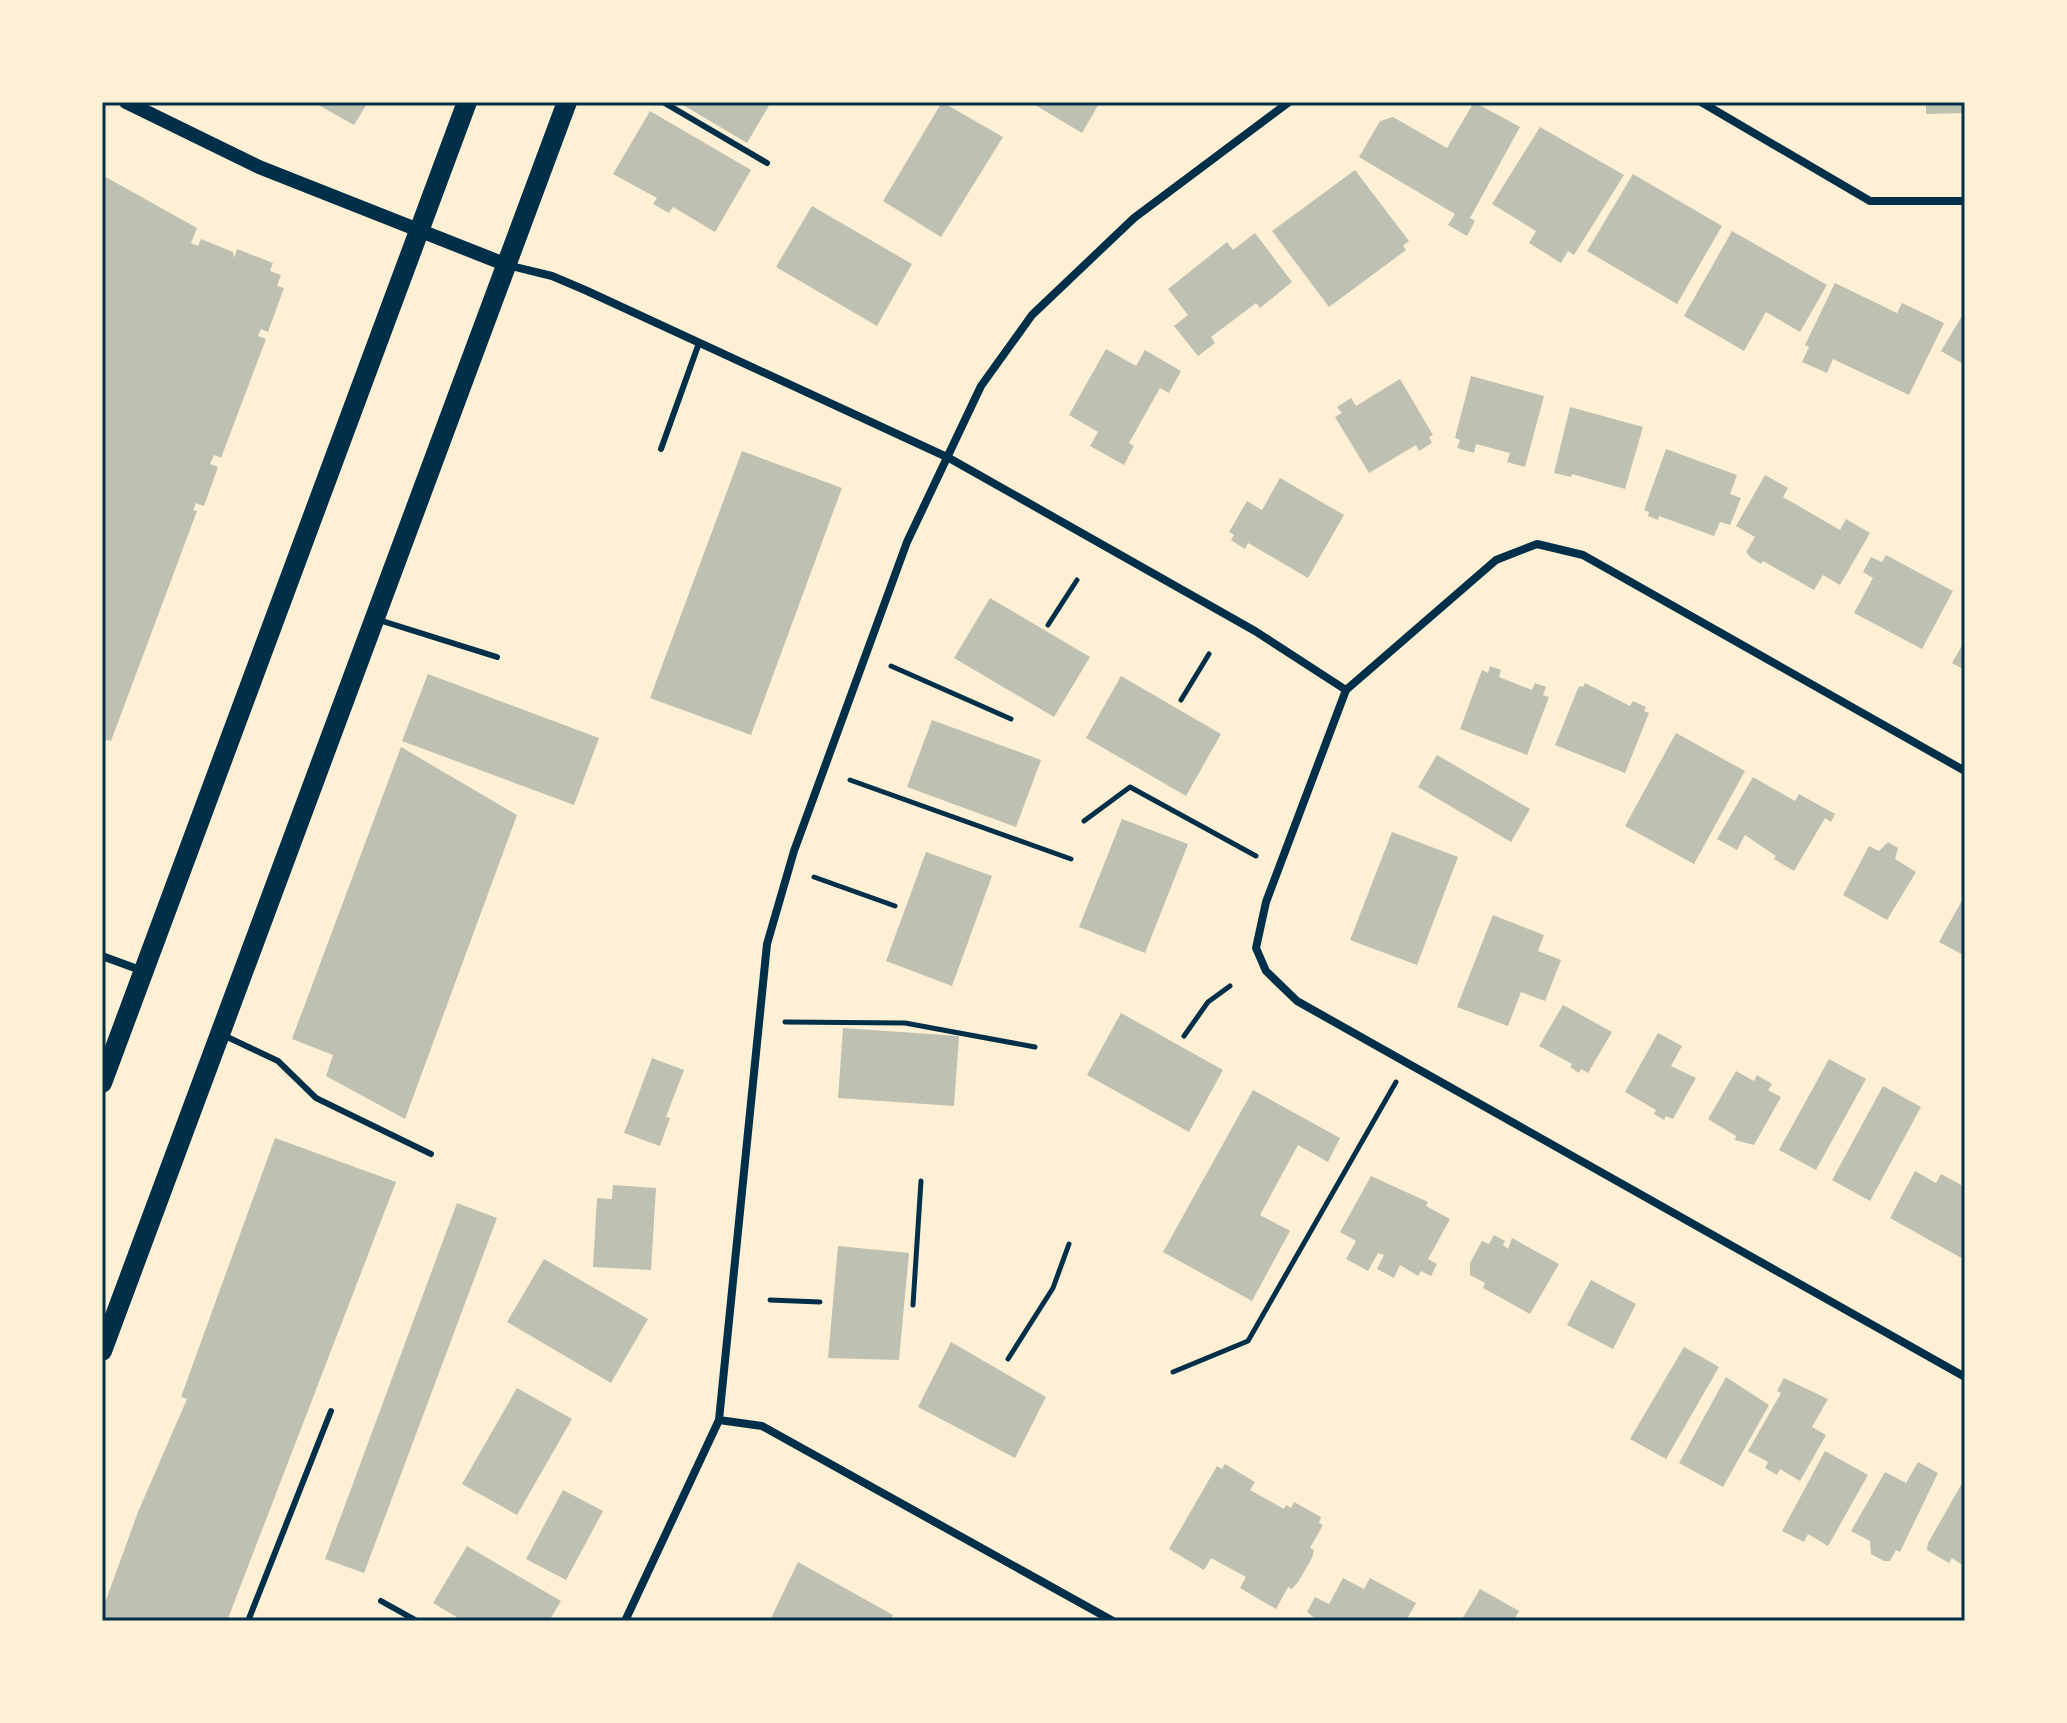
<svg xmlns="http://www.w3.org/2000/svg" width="2067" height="1723" font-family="'Titillium Web',sans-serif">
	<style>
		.building { fill: #bec0b2 }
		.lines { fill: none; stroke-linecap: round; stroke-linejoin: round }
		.path { stroke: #003049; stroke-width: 5 }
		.service { stroke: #003049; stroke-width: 6 }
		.minor { stroke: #003049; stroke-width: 8 }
		.tertiary { stroke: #003049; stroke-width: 14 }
		.primary { stroke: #003049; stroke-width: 20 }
		.neatline { fill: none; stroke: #003049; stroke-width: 3 }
	</style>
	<rect width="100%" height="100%" fill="#fdf0d5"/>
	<path class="building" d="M313 102H368L354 125Z
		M678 102H771L747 143Z
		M942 102 1003 137 941 237 883 201Z
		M1030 102H1100L1082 133Z
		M1474 102 1520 127 1470 218 1475 221 1467 236 1448 225 1455 214 1359 157 1380 121 1393 117 1447 148Z
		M1926 102H1965V113L1926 114Z
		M650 111 751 170 715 232 673 207 669 213 653 204 657 198 613 174Z
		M1540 127 1624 175 1574 255 1568 251 1561 263 1529 243 1536 231 1492 204Z
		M1355 170 1409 241 1403 246 1406 250 1329 307 1272 231Z
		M1633 174 1722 226 1677 304 1587 251Z
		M102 175 197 228 191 243 198 246 201 239 233 252 234 258 237 249 273 263 270 271 281 275 277 286 284 288 268 332 261 329 258 336 266 339 221 458 214 455 210 464 218 467 204 506 196 503 193 510 197 511 111 741 106 740 102 750Z
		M812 206 912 264 877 326 776 267Z
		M1732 231 1827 285 1800 332 1766 312 1744 351 1684 316Z
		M1255 233 1292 282 1260 308 1256 303 1211 337 1215 343 1198 356 1174 326 1188 315 1168 289 1227 242 1233 250Z
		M1835 283 1897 313 1902 303 1944 323 1909 395 1833 359 1827 373 1802 362 1809 347 1805 345Z
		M1965 311V365L1941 351Z
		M1106 349 1136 366 1145 350 1181 371 1169 393 1160 388 1129 443 1134 446 1124 465 1090 446 1098 432 1069 415Z
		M1471 376 1544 396 1525 467 1507 462 1510 453 1476 444 1474 453 1457 448 1460 440 1455 438Z
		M1400 379 1433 435 1429 437 1432 443 1419 451 1416 445 1369 473 1335 417 1342 413 1337 407 1351 398 1356 406Z
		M1570 407 1643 427 1625 489 1572 474 1571 477 1554 473Z
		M1666 449 1737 475 1730 494 1741 498 1730 525 1720 522 1714 536 1659 516 1658 520 1648 516 1649 512 1644 510Z
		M742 451 842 488 751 735 650 698Z
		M1765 475 1788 488 1783 497 1840 530 1846 519 1870 533 1840 585 1823 575 1814 590 1763 561 1761 564 1750 557 1746 552 1755 537 1736 526Z
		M1280 478 1344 515 1308 578 1248 543 1245 549 1231 540 1234 535 1229 532 1247 501 1262 510Z
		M1886 555 1953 591 1922 649 1854 613 1873 578 1863 572 1871 557 1882 562Z
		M990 598 1090 657 1054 717 954 658Z
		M1965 640V670L1952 663Z
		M1490 666 1501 670 1499 677 1532 690 1535 683 1546 687 1543 695 1549 697 1527 755 1460 729 1482 670 1488 673Z
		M428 674 599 738 574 805 402 741Z
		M1121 676 1221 734 1186 796 1086 738Z
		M1585 683 1630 706 1633 701 1646 707 1644 711 1649 713 1625 773 1555 745 1579 686 1583 687Z
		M932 720 1041 760 1016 827 907 787Z
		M1676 733 1745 771 1694 864 1625 826Z
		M401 747 517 815 405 1119 326 1076 333 1055 292 1039Z
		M1437 755 1530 809 1511 842 1418 787Z
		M1753 777 1795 801 1799 794 1835 814 1831 822 1825 818 1794 871 1774 859 1776 856 1745 835 1737 850 1717 839Z
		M1122 819 1188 844 1145 953 1079 927Z
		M1392 832 1458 857 1417 965 1350 940Z
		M1888 842 1898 848 1895 859 1916 872 1887 920 1843 895 1869 846 1879 851Z
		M926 852 992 876 952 986 886 961Z
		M1965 895V956L1939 942Z
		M1493 915 1544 935 1538 951 1561 960 1545 1001 1521 992 1508 1026 1457 1007Z
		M1563 1005 1612 1032 1588 1073 1581 1069 1579 1073 1570 1067 1572 1064 1539 1046Z
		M1121 1013 1223 1070 1189 1132 1087 1075Z
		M843 1028 959 1036 954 1106 838 1098Z
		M1658 1033 1682 1046 1671 1066 1696 1078 1673 1119 1666 1116 1664 1120 1654 1114 1656 1110 1625 1092Z
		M652 1058 684 1070 666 1117 670 1118 660 1146 624 1133Z
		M1829 1059 1866 1079 1816 1170 1779 1150Z
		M1736 1071 1754 1081 1757 1075 1772 1084 1768 1090 1781 1097 1754 1145 1735 1140 1736 1136 1708 1119Z
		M1883 1086 1921 1107 1870 1201 1832 1180Z
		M1253 1090 1340 1138 1328 1162 1298 1145 1260 1215 1290 1231 1252 1301 1163 1252Z
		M275 1138 396 1182 227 1621H102V1611L138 1512 187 1399 181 1397Z
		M1915 1171 1936 1183 1941 1174 1965 1187V1260L1890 1218Z
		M1371 1176 1428 1202 1426 1206 1450 1219 1428 1259 1437 1264 1431 1276 1421 1271 1418 1276 1400 1265 1394 1278 1377 1269 1384 1255 1378 1253 1368 1271 1346 1259 1356 1241 1340 1232Z
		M613 1185 656 1188 651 1270 593 1267 597 1198 612 1199Z
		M457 1203 497 1218 364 1573 325 1559Z
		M1494 1235 1505 1241 1503 1245 1508 1249 1512 1238 1559 1264 1530 1314 1483 1288 1485 1283 1470 1275V1263L1482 1241 1489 1244Z
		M838 1246 909 1253 899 1360 828 1358Z
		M544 1259 648 1319 611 1383 507 1322Z
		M1591 1280 1636 1304 1613 1349 1567 1325Z
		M951 1342 1046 1397 1015 1458 918 1407Z
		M1684 1347 1719 1367 1666 1459 1630 1439Z
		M1726 1377 1769 1405 1723 1487 1679 1463Z
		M1784 1378 1828 1399 1812 1427 1826 1435 1800 1481 1780 1469 1777 1475 1765 1468 1768 1462 1748 1451 1781 1393 1777 1391Z
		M517 1388 572 1419 517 1515 462 1484Z
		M1825 1451 1868 1475 1828 1546 1808 1534 1804 1542 1782 1531Z
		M1918 1462 1938 1473 1900 1552 1896 1550 1890 1561H1884L1871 1554 1870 1541 1851 1531 1885 1472 1906 1483Z
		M1225 1464 1255 1482 1250 1490 1284 1509 1286 1505 1291 1508 1294 1502 1321 1517 1319 1523 1323 1525 1310 1548 1314 1550 1312 1558 1298 1582 1292 1589 1288 1587 1276 1609 1240 1588 1246 1577 1211 1558 1204 1570 1169 1549 1217 1466 1222 1469Z
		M1965 1478V1557L1961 1564 1952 1558 1949 1563 1927 1550 1928 1543Z
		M563 1490 603 1511 566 1580 526 1559Z
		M467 1546 561 1601 549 1621H463L433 1603Z
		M798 1562 893 1615 889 1621 771 1618Z
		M1343 1578 1364 1589 1370 1578 1416 1603 1406 1621H1318L1307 1612 1315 1597 1329 1604Z
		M1480 1589 1519 1611 1513 1621H1461Z"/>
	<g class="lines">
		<path class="path" d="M1048 625 1077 580
			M891 666 1011 719
			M1181 700 1209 654
			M850 780 1071 859
			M1084 821 1130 787 1256 856
			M814 877 895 906
			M785 1022 905 1023 1035 1047
			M1184 1036 1208 1002 1230 986
			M770 1300 820 1302
			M913 1305 921 1181
			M1008 1359 1053 1288 1069 1244
			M1173 1372 1248 1341 1396 1082"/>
		<path class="service" d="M663 102 767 163
			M661 449 699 343
			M379 620 497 657
			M223 1035 278 1061 316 1098 431 1154
			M381 1601 417 1621
			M248 1621 331 1411"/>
		<path class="minor" d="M1701 102 1870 201H1965
			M507 265 552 276 585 290 949 458 1255 631 1346 690
			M1965 771 1583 555 1537 544 1496 560 1346 690 1266 902 1256 948 1266 971 1297 1001 1965 1377
			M102 956 143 971
			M719 1420 762 1426 1113 1621
			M625 1621 719 1420 767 944 794 851 907 542 981 386 1032 315 1134 218 1289 102"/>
		<path class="tertiary" d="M126 102 259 167 507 265"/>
		<path class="primary" d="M102 1083 467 102
			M102 1351 567 102"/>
	</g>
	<rect width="2067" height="1723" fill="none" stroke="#fdf0d5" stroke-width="208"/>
	<rect x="104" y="104" width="1859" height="1515" class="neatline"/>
</svg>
